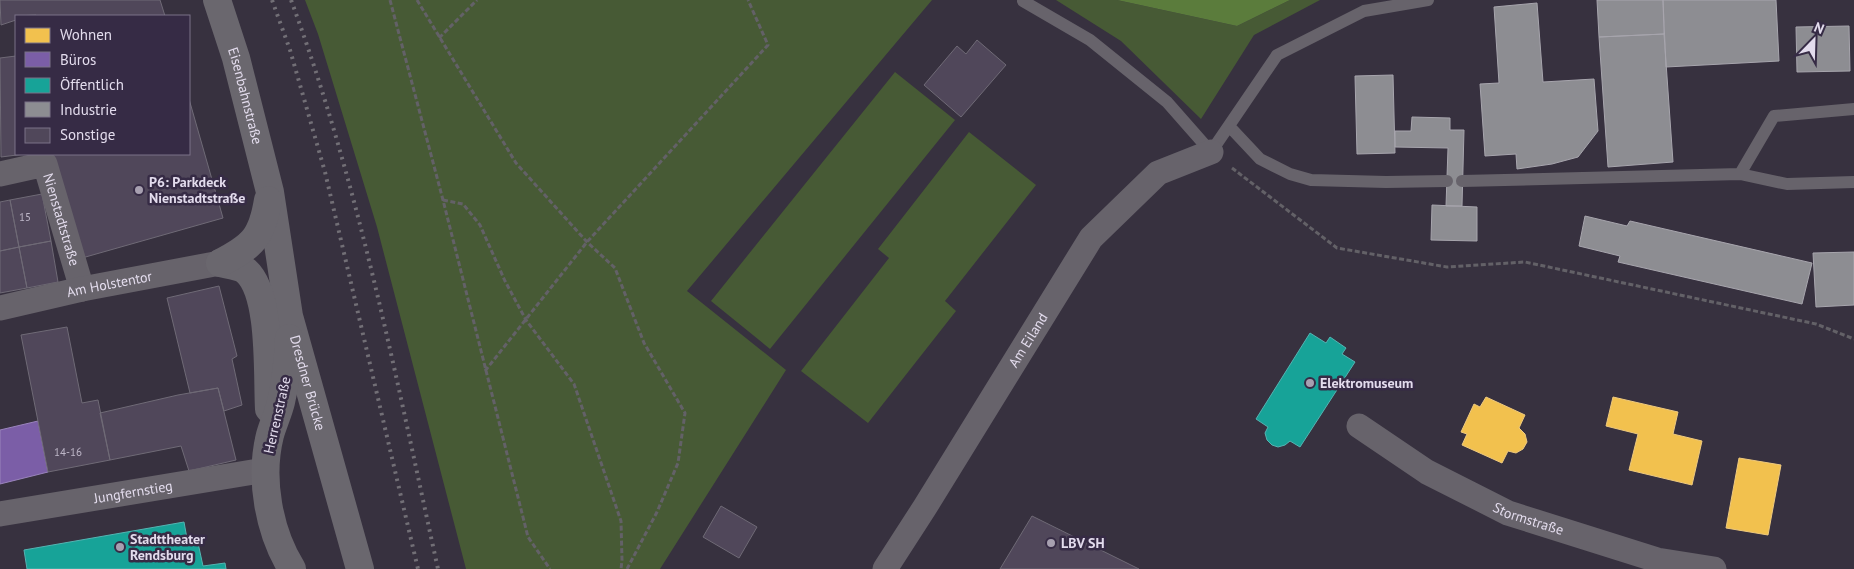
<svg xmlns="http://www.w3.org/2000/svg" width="1854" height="569" font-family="'PT Sans',sans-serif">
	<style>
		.green { fill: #475a35 }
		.water { fill: #5b7c3c }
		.homes { fill: #f2c14e; stroke: #eec97e }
		.offices { fill: #7b5ea7; stroke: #9a84bc }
		.public { fill: #17a398; stroke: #54b4b2 }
		.industry { fill: #8d8d92; stroke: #a7a5ad }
		.building { fill: #50475a; stroke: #6f6a76 }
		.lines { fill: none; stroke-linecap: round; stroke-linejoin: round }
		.path { stroke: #636167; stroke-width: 3; stroke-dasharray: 5 2.5; stroke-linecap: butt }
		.lane { stroke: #67636b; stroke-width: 12 }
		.street { stroke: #67636b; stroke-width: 25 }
		.secondary { stroke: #6a676e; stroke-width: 28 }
		.rail { stroke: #726f76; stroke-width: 4; stroke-dasharray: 2.5 5; stroke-linecap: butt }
		.poi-dot { fill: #a7a0b0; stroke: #362b45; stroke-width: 2 }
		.labels { text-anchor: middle; stroke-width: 5; stroke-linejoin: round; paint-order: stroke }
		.number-label { font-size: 11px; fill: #beb7c8 }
		.street-label { font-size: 14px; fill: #e3dced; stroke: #362b45 }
		.poi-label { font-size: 14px; font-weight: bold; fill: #e3dced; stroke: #362b45; text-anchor: start }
	</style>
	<rect width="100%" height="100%" fill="#37313f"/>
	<path class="green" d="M305 0H932L687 291 786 370 660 569H466L377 227 318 34Z
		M1056 0H1117L1237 26 1290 0H1320L1254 35 1201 119 1121 41Z
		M895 72 955 120 770 349 711 301Z
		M969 132 1036 185 945 301 956 311 868 423 801 371 889 258 878 249Z"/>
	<path class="water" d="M1117 0H1290L1237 26Z"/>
	<path class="homes" d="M1486 397 1525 415 1519 428 1525 434 1527 442 1523 449 1516 453 1508 451 1502 463 1462 445 1467 434 1461 432 1474 404 1480 407Z
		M1613 397 1678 412 1673 434 1702 441 1692 485 1629 470 1638 434 1606 426Z
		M1739 458 1781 465 1768 535 1726 528Z"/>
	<path class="offices" d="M38 421 48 472 0 484V430Z"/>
	<path class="public" d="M1310 333 1326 343 1330 337 1346 348 1342 354 1355 362 1300 447 1290 441 1285 445 1278 447 1272 445 1267 440 1265 433 1268 427 1256 419Z
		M184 522 188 544 198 543 203 566 225 563 226 569H27L24 550Z"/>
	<path class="industry" d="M1597 0H1663L1664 34 1599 37Z
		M1663 0H1776L1779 61 1666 67Z
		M1537 3 1543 82 1594 79 1598 131 1578 157 1552 164 1517 169 1516 154 1485 156 1480 84 1499 83 1494 7Z
		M1849 26 1850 71 1797 72 1796 27Z
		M1664 34 1673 162 1608 167 1599 37Z
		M1393 75 1395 153 1357 154 1355 76Z
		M1412 117 1450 118V130H1464L1462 206H1446L1448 148 1395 147V131H1411Z
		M1432 205 1477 207V241L1431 240Z
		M1585 216 1627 226 1630 221 1812 263 1802 304 1618 262 1620 256 1579 246Z
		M1854 252V305L1816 307 1813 253Z"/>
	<path class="building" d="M0 0H160L165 16H36V15L16 16V20L1 25Z
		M977 40 1006 65 961 117 924 85 957 46 966 54Z
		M16 56V154H25L1 157 0 58Z
		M189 99 223 218 82 258 52 154H189Z
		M42 194 51 241 19 247 10 200Z
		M10 200 19 247 0 251V202Z
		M51 241 58 282 27 288 19 247Z
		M19 247 27 288 0 293V251Z
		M219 286 237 356 232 359 242 405 224 411 218 388 190 393 167 298Z
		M67 327 82 403 98 400 110 460 48 472 21 335Z
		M218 388 236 460 189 471 181 446 110 460 100 413 178 395Z
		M721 506 757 527 739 558 703 537Z
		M1032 516 1139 569H1000Z"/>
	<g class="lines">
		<path class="path" d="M390 0 443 200 528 537 550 569
			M417 0 516 163 587 242 615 268 644 343 685 413 678 463 657 512 627 569
			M439 38 477 0
			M1232 168 1337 248 1447 267 1525 262 1816 324 1854 339
			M443 200 463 204 480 225 505 281 526 320 574 384 621 521 622 560 621 569
			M485 371 587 242 768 45 748 0"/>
		<path class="lane" d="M1023 1 1090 40 1167 102 1211 152 1277 55 1364 11 1428 0
			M1229 126 1260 159 1290 174 1311 180 1386 182 1447 181
			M1740 174 1774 116 1854 109
			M1462 181 1740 174 1787 184 1854 182"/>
		<g class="street">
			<path id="s1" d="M0 174 45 164 82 289"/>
			<path id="s2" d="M0 308 82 289 220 263"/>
			<path id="s3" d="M1359 426 1427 472 1508 513 1657 560 1714 569"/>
			<path id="s4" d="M0 514 265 470"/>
			<path id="s5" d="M885 569 925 507 1091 238 1158 173 1211 152"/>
		</g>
		<g class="secondary">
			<path id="s6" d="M217 0 236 58 270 192 289 316 360 569"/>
			<path d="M220 263C228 265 240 266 246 271 272 294 267 375 269 409"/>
			<path d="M220 263C253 246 262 237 268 200"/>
			<path d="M289 338C288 359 286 381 281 402 278 414 273 424 270 435 259 479 269 532 292 569"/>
		</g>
		<path class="rail" d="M272 0 290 50 325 172 418 569
			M291 0C359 184 396 378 438 569"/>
	</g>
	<g class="poi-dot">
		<circle cx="139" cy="190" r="5"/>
		<circle cx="1310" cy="383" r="5"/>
		<circle cx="1051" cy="543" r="5"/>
		<circle cx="120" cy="547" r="5"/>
	</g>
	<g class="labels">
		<g class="number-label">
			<text x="25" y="221">15</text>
			<text x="68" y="456">14-16</text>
		</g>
		<g class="street-label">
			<text dy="5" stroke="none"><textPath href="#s6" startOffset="100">Eisenbahnstraße</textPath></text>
			<text dy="5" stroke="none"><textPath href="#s1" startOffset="104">Nienstadtstraße</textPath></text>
			<text dy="5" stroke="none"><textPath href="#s2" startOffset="112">Am Holstentor</textPath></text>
			<text dy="5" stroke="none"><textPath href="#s5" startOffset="270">Am Eiland</textPath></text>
			<text dy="5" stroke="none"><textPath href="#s6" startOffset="394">Dresdner Brücke</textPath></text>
			<text transform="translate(277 415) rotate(-77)" y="5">Herrenstraße</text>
			<text dy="5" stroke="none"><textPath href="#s4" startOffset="135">Jungfernstieg</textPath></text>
			<text dy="5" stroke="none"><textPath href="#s3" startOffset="194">Stormstraße</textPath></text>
		</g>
		<g class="poi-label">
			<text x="149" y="187">P6: Parkdeck<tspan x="149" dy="16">Nienstadtstraße</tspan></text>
			<text x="1320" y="388">Elektromuseum</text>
			<text x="130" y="544">Stadttheater<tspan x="130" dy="16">Rendsburg</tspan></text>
			<text x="1061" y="548">LBV SH</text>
		</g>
	</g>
	<rect x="15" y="15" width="175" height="140" fill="#362b45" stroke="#7b7288"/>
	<rect x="25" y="28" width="25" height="15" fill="#f2c14e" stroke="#7b7288"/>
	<text x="60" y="40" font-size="15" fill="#e3dced">Wohnen</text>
	<rect x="25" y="52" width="25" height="15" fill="#7b5ea7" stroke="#7b7288"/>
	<text x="60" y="65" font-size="15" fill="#e3dced">Büros</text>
	<rect x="25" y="78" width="25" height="15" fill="#17a398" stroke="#7b7288"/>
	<text x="60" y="90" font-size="15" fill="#e3dced">Öffentlich</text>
	<rect x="25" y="102" width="25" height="15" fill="#8d8d92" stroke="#7b7288"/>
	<text x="60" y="115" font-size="15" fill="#e3dced">Industrie</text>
	<rect x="25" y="128" width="25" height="15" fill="#50475a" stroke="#7b7288"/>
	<text x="60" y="140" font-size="15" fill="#e3dced">Sonstige</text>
	<g transform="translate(1814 40) rotate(23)" stroke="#362b45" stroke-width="4" paint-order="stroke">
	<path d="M0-4L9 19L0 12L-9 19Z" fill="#e3dced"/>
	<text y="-8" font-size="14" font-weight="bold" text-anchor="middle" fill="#e3dced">N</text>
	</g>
</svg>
